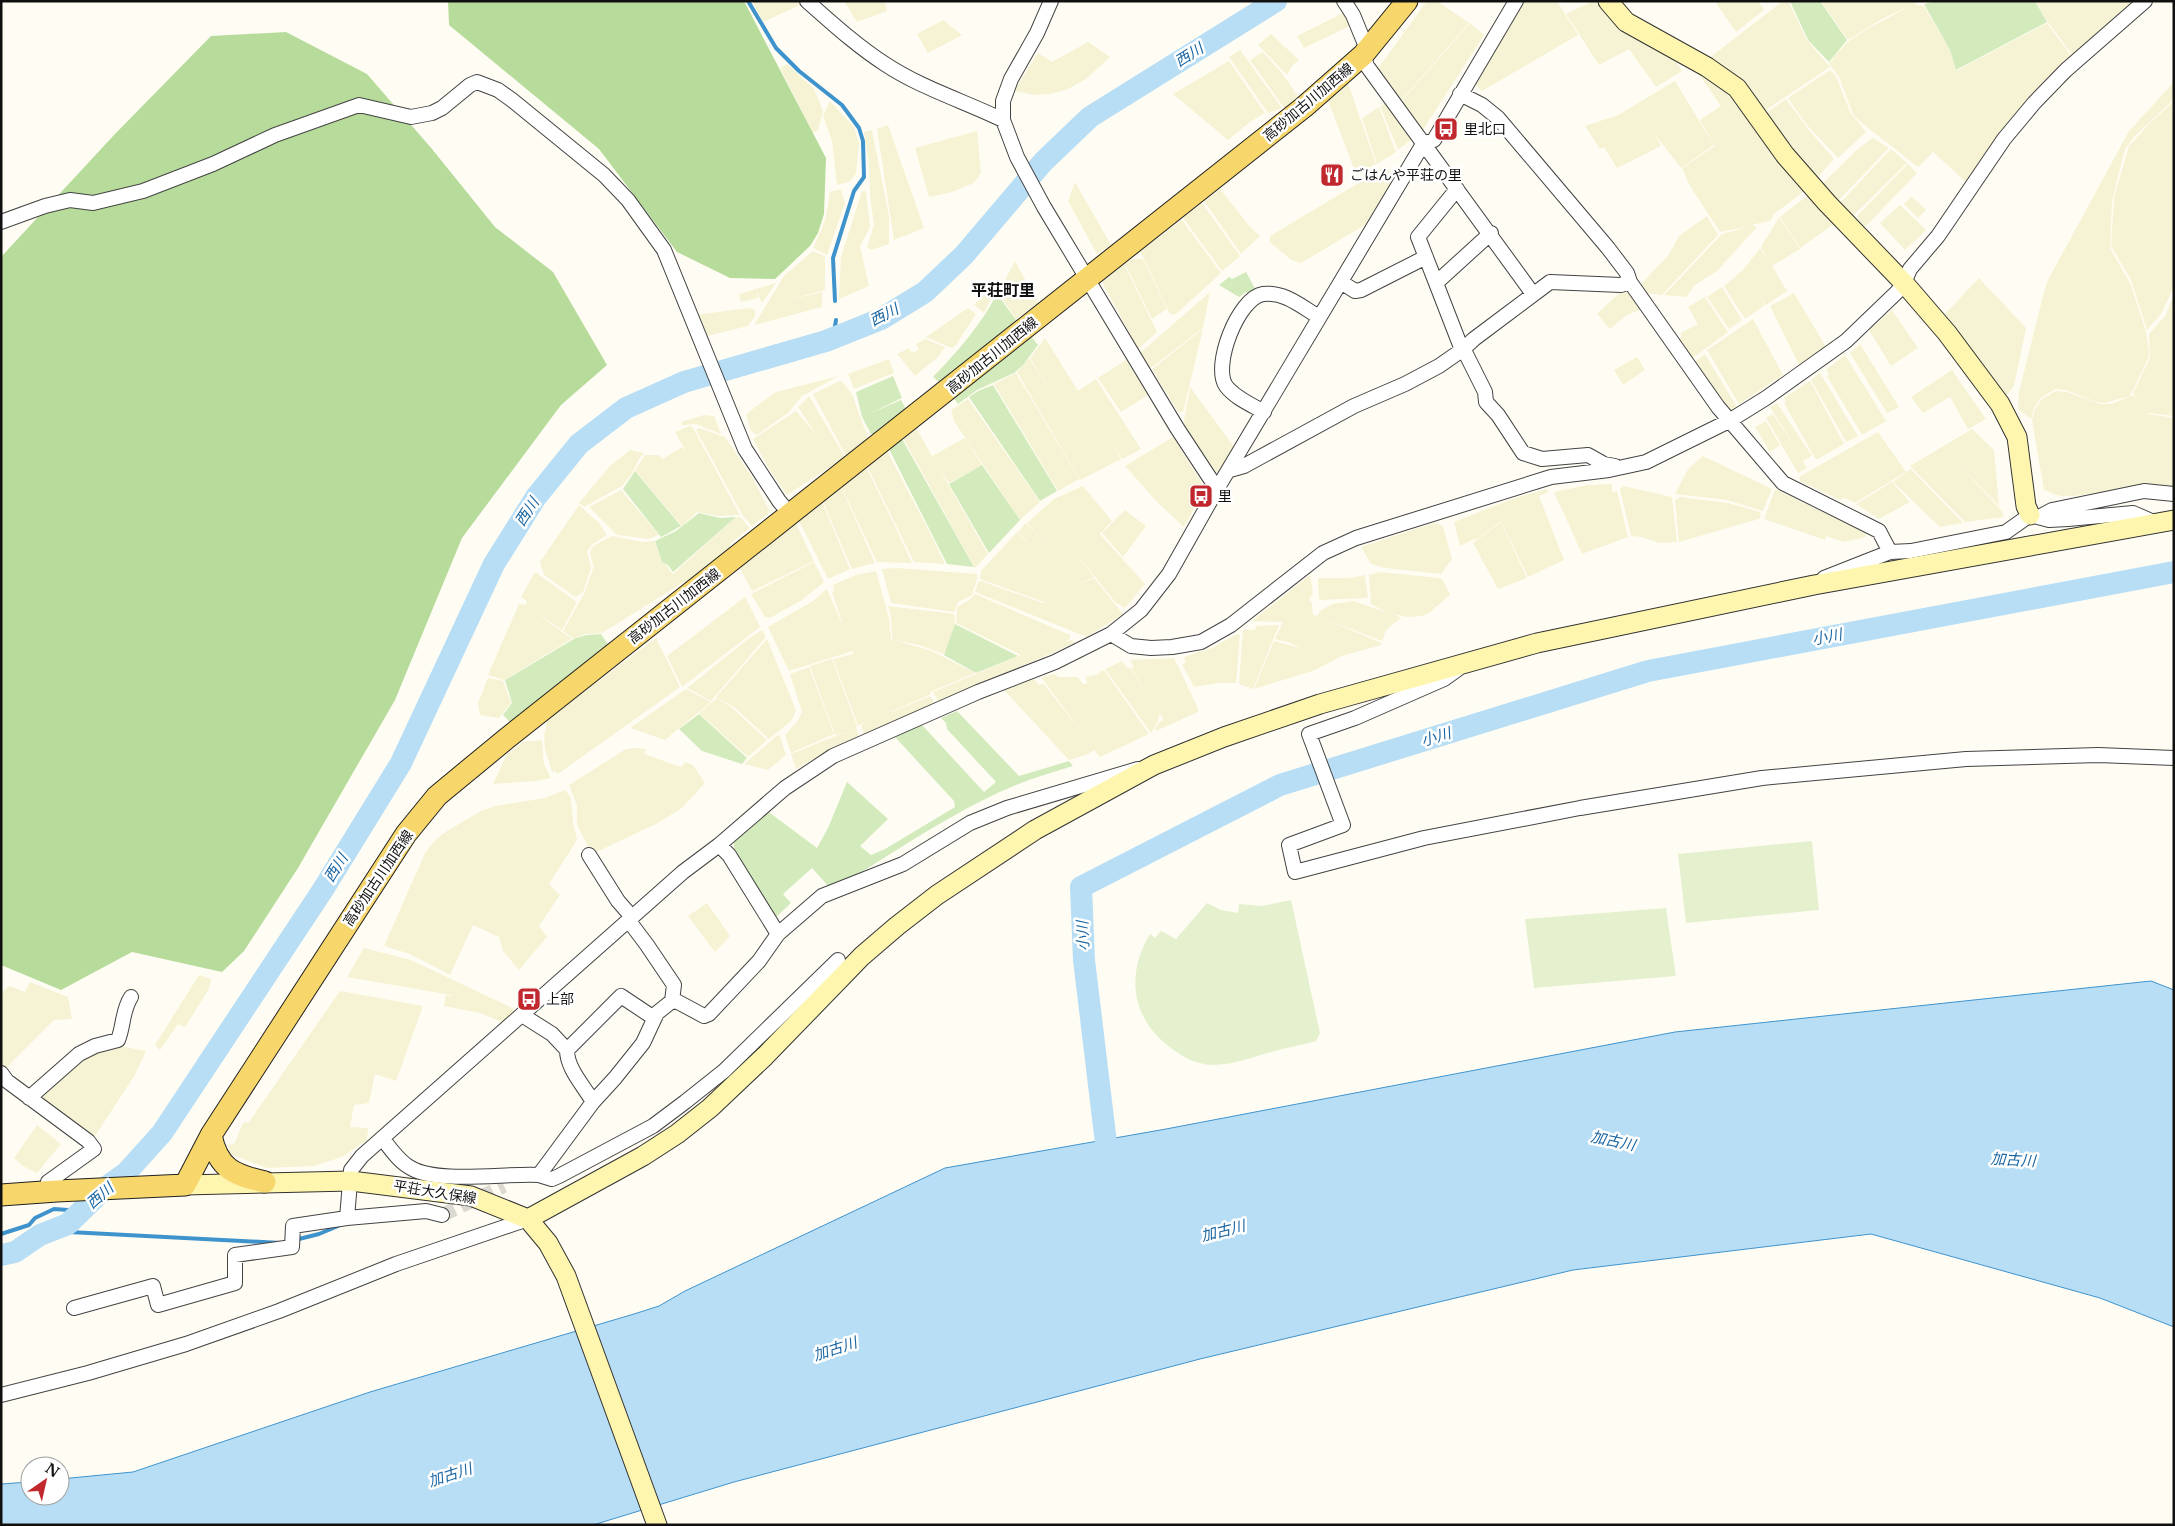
<svg xmlns="http://www.w3.org/2000/svg" width="2175" height="1526" font-family="'Libre Baskerville','Noto Sans JP',serif">
	<style>
		.farmland { fill: #f5f3d3 }
		.green { fill: #d3eabc }
		.forest { fill: #b7db9b }
		.pitch { fill: #e5f1ce }
		.water { fill: #b8def6; stroke: #3f93cd }
		.lines { fill: none; stroke-linecap: round; stroke-linejoin: round }
		.stream { stroke: #3f93cd; stroke-width: 4 }
		.river { stroke: #b8def6; stroke-width: 22 }
		.street-tunnel { stroke: #dbd9d1; stroke-width: 14; stroke-dasharray: 14 7; stroke-linecap: butt }
		.street-casing { stroke: #434343; stroke-width: 16 }
		.secondary-casing { stroke: #323232; stroke-width: 21 }
		.primary-casing { stroke: #212121; stroke-width: 23 }
		.street { stroke: #fff; stroke-width: 14 }
		.secondary { stroke: #fef6af; stroke-width: 19 }
		.primary { stroke: #f7d66b; stroke-width: 21 }
		.labels { text-anchor: middle; stroke-width: 5; stroke-linejoin: round; paint-order: stroke }
		.street-label { font-size: 14px; fill: #101010; stroke: #fff }
		.poi-label { font-size: 14px; fill: #101010; stroke: #fff; text-anchor: start }
		.water-label { font-size: 15px; font-style: italic; fill: #1965a2; stroke: #fff }
		.quarter-label { font-size: 16px; font-weight: bold; fill: #101010; stroke: #fff }
	</style>
	<rect width="100%" height="100%" fill="#fffdf3"/>
	<path class="farmland" d="M752 1H800L802 4 763 22Z
		M844 1H885L887 11 857 22Z
		M1427 1H1437L1469 23 1399 103 1376 71Z
		M1523 1H1557L1578 35 1482 91 1472 81Z
		M1593 1H1596L1617 25 1620 32 1623 31 1675 60 1682 71 1656 87 1629 49 1599 65 1566 14Z
		M1718 1H1758L1764 10 1736 32 1716 3Z
		M1783 1H1788L1807 40 1830 67 1763 112 1749 89 1731 72 1718 62 1708 59Z
		M1821 1H1916V3L1882 19 1848 40Z
		M2036 1H2139L2073 56 2045 18Z
		M1914 4 1924 6 1950 50 1956 71 2047 23 2072 57 2010 121 1966 182 1933 152 1918 167 1859 121 1853 114 1839 77 1829 64 1836 54 1850 40 1869 28Z
		M1343 13 1350 26 1304 48 1297 36Z
		M943 20 962 35 928 53 917 34Z
		M1470 23 1484 35 1421 133 1399 104Z
		M1271 34 1299 60 1292 66 1287 75 1258 45Z
		M1088 42 1110 57 1086 79 1068 89 1051 94 1035 95 1014 91 1038 53 1052 62Z
		M1240 50 1282 108 1268 113 1229 57Z
		M1263 52 1282 73 1299 98 1285 109 1250 60Z
		M1229 61 1265 113 1250 122 1228 140 1173 94Z
		M787 64 814 89 823 111 818 130 813 133 780 68Z
		M1830 70 1836 76 1850 112 1866 132 1838 158 1806 124 1788 98Z
		M1701 75 1712 80 1732 99 1803 192 1774 214 1770 221 1751 225 1757 227 1717 271 1695 285 1686 297 1664 295 1722 234 1751 226 1720 232 1690 186 1682 168 1715 146 1749 193 1715 146 1700 120 1721 106 1700 76Z
		M1675 81 1714 145 1681 168 1655 135 1661 146 1617 168 1604 147 1600 149 1585 126 1618 115Z
		M2174 82V99L2134 137 2125 149 2112 201 2110 248 2131 285 2146 332 2149 350V357L2130 396 2104 403 2096 402 2066 390 2055 389 2041 398 2034 408 2031 419 2018 409 2019 392 2044 292 2048 280 2129 131Z
		M1348 83 1376 164 1356 174 1328 100Z
		M1786 99 1809 130 1834 159 1818 177 1790 146 1766 113Z
		M830 101 854 127 859 143 856 174 849 182 837 185 832 141 823 116Z
		M2174 101V287L2161 314 2147 330 2131 280 2111 246 2114 197 2129 146 2150 123Z
		M1389 102 1413 138 1398 150 1380 106Z
		M1379 107 1396 152 1377 164 1362 118Z
		M888 125 924 228 894 240 877 129Z
		M872 130 889 216V244L871 250 867 247 874 225 870 195 869 164 864 132Z
		M977 131 981 173 974 183 952 192 929 197 915 148Z
		M1873 138 1889 148 1837 202 1821 185 1860 147Z
		M1891 149 1907 163 1852 217 1839 204Z
		M1908 164 1917 173 1865 227 1856 217Z
		M1387 166 1394 181 1370 222 1301 263 1291 260 1270 242V236Z
		M1075 182 1111 245 1097 254 1068 201Z
		M841 189 845 203 827 255 813 248 825 221 830 192Z
		M1220 189 1251 228 1260 236 1241 254 1204 201Z
		M862 191H866L870 227 860 246 869 286 839 299 841 257Z
		M1807 196 1834 224 1800 248 1780 217Z
		M1911 196 1926 210 1918 218 1904 204Z
		M1202 203 1240 256 1222 271 1183 218Z
		M1900 205 1926 230 1905 250 1880 223Z
		M1707 216 1718 235 1662 295 1645 293 1639 286 1668 256 1679 236Z
		M1779 217 1800 249 1785 258 1769 234Z
		M1182 220 1221 273 1176 314H1170L1140 251Z
		M1769 234 1785 258 1772 266 1787 291 1766 305 1757 291 1765 305 1745 319 1724 286 1744 269 1760 248 1769 262 1761 247Z
		M813 251 825 256V290L787 300 822 292V307L754 325 784 276Z
		M1132 259H1143L1167 309 1152 319 1125 264Z
		M1015 261 1038 303 1016 319 998 293Z
		M1124 264 1157 332 1138 349 1102 282Z
		M1979 278 2026 328 2014 386 2006 397 1945 314Z
		M999 279 1000 280 984 313 974 305Z
		M776 283 762 303 756 291 758 298 741 302 739 294Z
		M1722 287 1742 320 1729 329 1707 297Z
		M1624 291 1633 296 1642 309 1627 315 1610 329 1597 314 1617 295Z
		M1210 292 1203 328 1151 368 1140 353Z
		M1794 293 1826 347 1799 365 1770 306Z
		M2174 294V416L2148 413 2133 393 2150 358 2149 334 2165 316Z
		M1705 297 1728 332 1690 360 1676 340 1681 337V333L1698 324 1688 307Z
		M751 308 755 311V316L748 326 707 336 702 335 694 315Z
		M968 308 976 314 956 345 952 348 926 337Z
		M1892 310 1918 348 1891 366 1869 330Z
		M1753 319 1783 375 1739 404 1707 350Z
		M1203 329 1183 412H1178L1152 369Z
		M1045 338 1078 391 1096 379 1141 449 1122 459 1106 435 1121 459 1080 480 1017 372 1029 358 1057 401 1030 358Z
		M925 339 945 347 938 357 915 376 897 354 909 348 912 353 919 350 916 344Z
		M1860 344 1899 407 1887 413 1850 353Z
		M1705 354 1737 407 1729 413 1692 364Z
		M1845 355 1886 421 1862 435 1827 376 1829 375 1826 370Z
		M1637 357 1645 370 1623 385 1614 370Z
		M889 359 894 373 854 389 848 374Z
		M1126 360 1148 395 1121 412 1098 378Z
		M1952 370 1986 419 1968 429 1950 397 1923 413 1911 397Z
		M1016 373 1079 479 1058 491 994 384Z
		M1820 373 1858 436 1846 442 1811 380Z
		M839 376 802 396 788 413 757 435 751 431 746 414 776 392Z
		M840 381 843 383 852 394 868 438 846 456 813 394Z
		M1810 381 1844 444 1816 460 1784 403 1786 401 1784 398Z
		M1190 387 1235 448 1219 473H1213L1183 426Z
		M2056 391 2067 392 2100 404H2112L2133 395 2140 401 2148 414 2174 418V487L2146 485 2074 496H2060L2044 490 2032 420 2035 409 2042 399Z
		M809 396 845 457 787 495 769 469 753 439 796 411 816 434 798 407Z
		M968 399 1040 502 1020 520 954 421 951 410Z
		M1777 403 1812 456 1803 461 1807 468 1798 473 1766 418 1773 414 1799 454 1770 407Z
		M704 415 714 416 721 434 696 424 682 425 681 422Z
		M1766 421 1780 445 1770 452 1755 427Z
		M690 426 693 428 740 515 719 516 697 512 682 526 635 470 645 455H658L663 459 682 447 686 452 675 432Z
		M699 428 725 437 752 477 770 512 752 526 743 516 696 430Z
		M916 428 932 456 965 438 982 465 949 483 940 470 988 554 975 568 903 438Z
		M1972 429 1994 450 1999 506 1947 452 2002 511 2004 517 1965 522 1910 466Z
		M1878 432 1906 472 1855 503 1844 498 1840 500 1800 481 1799 477Z
		M1173 437 1203 485 1204 491 1184 527 1158 503 1125 466Z
		M630 450 644 453 639 459 633 472 622 486 584 507 579 503 610 466Z
		M887 451 929 531 945 564 914 562 867 466Z
		M1703 456 1772 489 1763 511 1727 500 1675 494 1688 469Z
		M866 467 891 518 912 563 877 562 841 486Z
		M1911 469 1963 523 1940 527 1893 482Z
		M1892 482 1910 502 1879 519 1856 504Z
		M1612 484V492L1617 491 1628 537 1582 554 1554 492 1588 485Z
		M1083 486 1112 521 1096 538 1100 534 1145 584 1125 608 1115 602 1069 544 1094 577 1072 587 1094 578 1123 614 1087 637 975 592 978 582 981 581 1043 603 1053 597 1044 602 980 579 981 571 1017 532 1048 564 1018 532 1026 523 1062 562 1027 523 1054 499Z
		M1623 486 1672 497 1677 542 1659 543 1642 537 1631 536 1620 490Z
		M841 487 875 563 852 569 823 502Z
		M1547 489 1548 492 1539 496 1564 560 1528 577 1501 521 1476 540 1474 539 1460 546 1454 522 1512 499Z
		M1775 489 1866 533V537L1844 542 1826 536 1825 540 1764 519Z
		M621 490 659 535 648 539 617 535 589 507Z
		M1680 497 1728 503 1760 512 1761 516 1759 519 1679 542 1675 500Z
		M822 502 850 569 828 579 799 521Z
		M579 505 598 522 607 535 593 544 587 551 591 568 583 592 575 597 544 575 540 562Z
		M1125 510 1146 526 1123 557 1102 533Z
		M740 517 750 528 730 544V553L689 586 684 582 602 633 585 634 574 639 563 631 585 592 594 566 590 555 591 549 595 545 612 536 643 542 654 541 662 562 667 565 669 570 673 574 735 518Z
		M1501 522 1527 578 1498 589 1473 543Z
		M1434 523 1443 526 1452 559 1441 574 1385 568 1371 564 1361 547Z
		M796 524 814 561 752 591 740 568Z
		M814 562 824 582 802 600 770 618 765 617 751 594Z
		M897 568 977 574V579L972 595 958 602 954 612 891 603 882 569Z
		M876 571 889 618 891 640H894L892 639 891 617 888 606 954 614 955 623 951 637 944 654 919 645 894 640 932 651 975 673 930 692 931 694 893 711 891 710 892 712 930 696 935 704 864 735 861 725 868 721 858 725 833 659 853 654V651L789 671 768 627 813 601 827 589 844 628 832 592 834 591 833 585 856 575Z
		M535 572 577 602 562 630 531 609 572 639 504 680 488 675 519 604 525 605 527 601 521 597Z
		M1380 572 1439 578 1443 580 1450 595 1429 613 1422 616 1407 617 1393 614 1401 618 1386 630 1382 641 1322 618 1382 643 1381 645 1342 656 1313 671 1254 689 1274 641 1300 648 1291 643 1275 639 1283 622 1252 621 1310 575 1313 593 1309 599 1312 603 1313 615 1317 616 1321 610 1333 604 1353 601 1388 613 1371 604 1369 575Z
		M1365 575 1368 598 1319 600 1318 578H1350Z
		M975 594 1070 635V639L1064 642 1072 640 1075 643 939 702 933 692 1021 655 956 623 957 607 969 600Z
		M745 597 760 627 682 687 667 656Z
		M1279 625 1253 689 1239 684 1243 630H1255L1256 626Z
		M762 630 766 637 711 701 687 688 748 639Z
		M1237 634 1240 635 1236 683H1219L1194 687 1182 664 1186 663 1184 657 1212 648Z
		M656 638 680 687 558 774 555 771 552 772 545 749 544 735 548 719Z
		M767 639 796 710 792 720 769 739 734 707 716 697Z
		M1174 658 1198 708V712L1156 731 1155 728 1163 719 1160 714 1157 723 1151 733 1105 669 1122 661 1127 668H1130L1151 701 1131 668 1134 667 1130 660Z
		M832 659 857 726 856 727 859 737 827 751 796 769 791 754 848 731 835 735 810 666Z
		M809 667 834 734 791 753 785 735 797 722 802 712 790 674Z
		M1104 670 1149 734 1100 757 1094 750 1088 754 1069 760 1004 690 1034 679 1039 685 1043 683 1083 734 1041 677 1055 674 1058 677H1077L1083 684H1087L1086 677 1100 674 1099 672Z
		M488 678 503 681 511 703 499 718 480 715 478 703Z
		M686 689 711 702 665 740 630 728Z
		M717 698 731 707 767 740 748 757 699 713Z
		M779 734 786 755 768 770 744 764Z
		M542 740 544 764 551 778 536 781 493 784 507 754 523 742Z
		M636 748 646 749 644 754 681 767 685 762 693 765 705 783 682 808 656 824 592 854 577 825V806L569 785 626 749Z
		M565 790 571 798 573 822 577 840 549 884 560 895 539 926 547 937 519 970 503 951 499 937 473 925 450 975 410 954 384 946 425 853 436 839 447 831 481 811 495 806 545 798Z
		M707 903 730 936 715 952 688 916Z
		M364 948 411 960 514 1009 512 1014 502 1022 480 1013 444 1006 446 995 451 996V995L347 977Z
		M199 975 211 979 209 989 185 1027 178 1024 160 1050 155 1045Z
		M30 982 68 997 72 1019 54 1020 4 1070 1 1058V999L4 990 10 986 25 992Z
		M340 991 423 1006 396 1081 375 1074 369 1103 354 1105 350 1127 368 1128 367 1140 342 1157 313 1166 267 1168 230 1154 228 1145 235 1143 243 1123 249 1122Z
		M119 1046 146 1051 135 1075 93 1139 37 1098 89 1052Z
		M37 1125 61 1144 37 1173 23 1166 14 1158Z"/>
	<path class="green" d="M1790 1H1820L1847 40 1829 62 1808 40Z
		M1938 1H2035L2047 22 1956 70 1950 50 1924 4Z
		M1246 272 1257 292 1249 296 1246 292 1239 297 1219 285 1229 277 1232 279Z
		M997 294 1016 320 979 354 940 383 933 377C958 351 980 326 997 294Z
		M1030 335 1038 345 1023 365 1014 373 977 390 958 404 952 396Z
		M893 376 902 398 869 414 901 400 908 413 876 438 873 434H871L862 417 856 392Z
		M993 385 1057 491 1040 501 969 397 978 391Z
		M902 439 974 567 947 564 889 449Z
		M982 465 1020 520 989 553 949 484Z
		M635 471 681 526 661 537 623 489Z
		M699 513 720 518 736 517 673 572 668 565 662 562 655 541 676 531Z
		M955 624 1018 656 976 673 944 655Z
		M601 634 609 646 513 725 503 715 512 703 505 680 574 639 586 635Z
		M957 711 1019 776 1069 761 1073 766C1059 770 1044 775 1029 780 964 804 905 846 845 882L830 888 812 868 783 894 791 903 775 918 734 855V839L766 810 817 848 828 828 847 782 888 819 860 846 871 855 885 849 955 807 954 801 895 737 922 725 984 792 996 782 947 729 946 723 941 718Z
		M699 714 747 758 742 764 702 751 679 729Z"/>
	<path class="forest" d="M448 1H744L826 158 824 214 818 233 810 246 775 279 730 278 677 252 599 149 449 25Z
		M286 32 367 74 432 149 495 227 553 272 607 365 561 405 462 538 395 700 298 868 244 951 222 972 132 952 61 990 1 965V257L114 135 211 36Z"/>
	<path class="pitch" d="M1812 841 1819 910 1686 923 1678 854Z
		M1291 900 1320 1033 1316 1041C1303 1045 1289 1047 1275 1051 1255 1056 1234 1065 1212 1065 1196 1064 1184 1058 1171 1048 1132 1020 1125 975 1150 934L1155 938 1161 931 1176 939 1207 903 1221 910 1238 913 1239 904 1262 906Z
		M1666 908 1676 976 1534 988 1525 919Z"/>
	<path class="water" d="M2151 981 2174 990V1327L2100 1298 1871 1234 1573 1270 1200 1359 734 1482 593 1525H1V1484L30 1482V1496H60V1479L133 1472 370 1392 634 1314 659 1306 685 1291 945 1168 1166 1129 1675 1032Z"/>
	<g class="lines">
		<path class="stream" d="M748 1 776 48 799 71 842 105 859 128 863 141 864 177 854 191 833 258 835 301
			M833 338 836 320
			M50 1231 281 1243
			M1 1234 29 1225 35 1218 54 1209 82 1211
			M295 1240 319 1234 338 1226"/>
		<path class="river" d="M1109 1168 1084 960 1081 887 1280 785 1648 671 2174 572
			M1 1255 15 1252 40 1235 68 1224 105 1188 126 1173 162 1133 324 888 401 763 494 564 536 497 579 444 626 408 684 382 826 341 881 319 925 292 964 255 1043 162 1090 117 1276 1"/>
		<path class="street-tunnel" d="M442 1215 504 1186"/>
		<g class="street-casing">
			<path id="street" d="M807 1C832 23 857 46 885 64 921 88 964 101 1003 120
				M1051 1 1037 33 1011 79 1003 101V120L1017 157 1044 207 1177 428 1217 489
				M1344 1 1353 15 1367 49
				M1363 55 1367 66 1533 294
				M1460 94 1482 105 1498 118 1608 248 1627 273 1630 282 1718 407 1783 483 1879 531 1890 552
				M1457 189 1418 237 1436 283 1491 233
				M1 222 45 206 70 200 93 203 143 191 213 164 275 135 359 105 411 117 432 113 442 108 470 85 477 82 498 90 512 100 604 175 628 200 664 250 745 449 779 501 790 514
				M1341 282 1355 291 1361 290 1426 257
				M1436 283 1462 350 1466 354 1485 392 1486 402 1498 415 1523 453 1542 459 1588 455 1604 464 1615 466
				M1264 412C1252 405 1235 398 1226 386 1212 366 1238 298 1263 294 1284 291 1302 307 1319 317
				M1230 470 1244 466 1354 406 1405 384 1439 366 1462 350 1474 339 1550 282 1621 285 1630 282
				M2039 517 2052 510 2144 491 2174 494
				M1824 578 1890 552 1911 551 2006 532 2030 515 2049 520 2068 519 2133 513 2156 523
				M1111 634 1131 646 1151 648 1172 647 1201 642 1231 625 1323 553 1356 538 1551 477 1609 470 1646 462 1729 421 1766 398 1846 341 1897 292 1904 283 1910 269 1938 236 2004 139 2034 103 2066 70 2145 1
				M1458 669 1444 679 1355 718 1309 734 1343 825 1289 845 1295 872 1424 838 1580 808 1762 778 1966 759 2098 755 2174 758
				M719 845 729 855 778 934
				M589 855 618 901 632 917
				M629 921 647 945 674 985 672 1001
				M522 1015 552 1034 567 1050C567 1069 584 1086 593 1102
				M567 1050 621 996 654 1018
				M1 1073 7 1081 88 1141 94 1149 48 1182V1191
				M29 1098 79 1054 95 1046 118 1040C124 1025 122 1011 131 997
				M382 1138C390 1148 399 1162 411 1168 438 1184 506 1173 539 1175L593 1102 615 1078 643 1043 657 1013 672 1001 678 1002 704 1016 709 1014 759 961 778 934 822 896 903 864 970 823 1007 808 1138 769
				M539 1175 552 1179 559 1176 653 1126 685 1102 724 1071 838 960
				M347 1218 426 1211 442 1215
				M74 1308 153 1286 158 1305 235 1283V1255L292 1247 293 1226 347 1218 351 1170 362 1156 683 872 719 845 785 788 833 756 978 692 1055 662 1111 634 1141 610 1169 574 1217 489 1423 144 1434 140 1516 1
				M1 1395 88 1373 186 1344 279 1311 396 1264 528 1219"/>
		</g>
		<g class="secondary-casing">
			<path id="secondary" d="M1608 1 1626 22 1707 67 1737 88 1785 155 1827 203 1904 283 1947 333 2000 404 2017 437 2026 506 2030 515
				M185 1185 351 1181 471 1196 528 1219 548 1243 566 1276 657 1525
				M528 1219 643 1156 677 1134 710 1108 765 1056 862 956 897 926 937 895 1035 830 1154 765 1224 737 1320 704 1537 643 1814 585 2174 520"/>
		</g>
		<g class="primary-casing">
			<path id="primary" d="M211 1135C218 1169 234 1175 265 1182
				M1 1195 57 1191 185 1185 211 1135 406 834 437 796 506 739 1304 107 1363 55 1407 1"/>
		</g>
		<use href="#street" class="street"/>
		<use href="#secondary" class="secondary"/>
		<use href="#primary" class="primary"/>
	</g>
	<defs>
		<g id="bus-square" transform="scale(1.25)"><rect x="-9" y="-9" width="18" height="18" rx="4" fill="#c0282e" stroke="#fff"/><path d="M-5-6H5V4H4V6H2V4H-2V6H-4V4H-5ZM-3.5-4V0h7V-4ZM-3.5 1.2v1.5H-2V1.2ZM2 1.2v1.5H3.5V1.2Z" fill="#fff"/></g>
		<g id="restaurant-square" transform="scale(1.25)"><rect x="-9" y="-9" width="18" height="18" rx="4" fill="#c0282e" stroke="#fff"/><path d="M-5-6h1v4h1v-4h1v4h1v-4h1v5L-1.5 .5V6h-2V.5L-5-1ZM5-6V6H3V1.5H1.5Q1.5-4 5-6Z" fill="#fff"/></g>
	</defs>
	<g fill-rule="evenodd">
		<use href="#bus-square" x="1446" y="129"/>
		<use href="#restaurant-square" x="1332" y="175"/>
		<use href="#bus-square" x="1201" y="496"/>
		<use href="#bus-square" x="529" y="999"/>
	</g>
	<g class="labels">
		<g class="street-label">
			<text transform="translate(1308 102) rotate(-40)" y="5">高砂加古川加西線</text>
			<text transform="translate(992 355) rotate(-39)" y="5">高砂加古川加西線</text>
			<text transform="translate(674 606) rotate(-38)" y="5">高砂加古川加西線</text>
			<text transform="translate(378 878) rotate(-56)" y="5">高砂加古川加西線</text>
			<text transform="translate(435 1192) rotate(9)" y="5">平荘大久保線</text>
		</g>
		<g class="poi-label">
			<text x="1464" y="134">里北口</text>
			<text x="1350" y="180">ごはんや平荘の里</text>
			<text x="1218" y="501">里</text>
			<text x="546" y="1004">上部</text>
		</g>
		<g class="water-label">
			<text transform="translate(1189 55) rotate(-32)" y="5">西川</text>
			<text transform="translate(884 315) rotate(-27)" y="5">西川</text>
			<text transform="translate(527 512) rotate(-57)" y="5">西川</text>
			<text transform="translate(1827 637) rotate(-11)" y="5">小川</text>
			<text transform="translate(1436 737) rotate(-17)" y="5">小川</text>
			<text transform="translate(336 868) rotate(-58)" y="5">西川</text>
			<text transform="translate(1083 936) rotate(-92)" y="5">小川</text>
			<text transform="translate(1613 1141) rotate(12)" y="5">加古川</text>
			<text transform="translate(2013 1160) rotate(3)" y="5">加古川</text>
			<text transform="translate(100 1196) rotate(-41)" y="5">西川</text>
			<text transform="translate(1223 1231) rotate(-14)" y="5">加古川</text>
			<text transform="translate(835 1349) rotate(-18)" y="5">加古川</text>
			<text transform="translate(450 1475) rotate(-18)" y="5">加古川</text>
		</g>
		<g class="quarter-label">
			<text x="1003" y="296">平荘町里</text>
		</g>
	</g>
	<rect width="2175" height="1526" fill="none" stroke="#101010" stroke-width="5"/>
	<g transform="translate(45 1481) rotate(34)"><circle r="24" fill="#ffffff" stroke="#9f9f9f"/>
	<path d="M0-4L9 19L0 12L-9 19Z" fill="#c0282e"/>
	<text y="-8" font-size="14" font-weight="bold" text-anchor="middle" fill="#101010">N</text>
	</g>
</svg>
